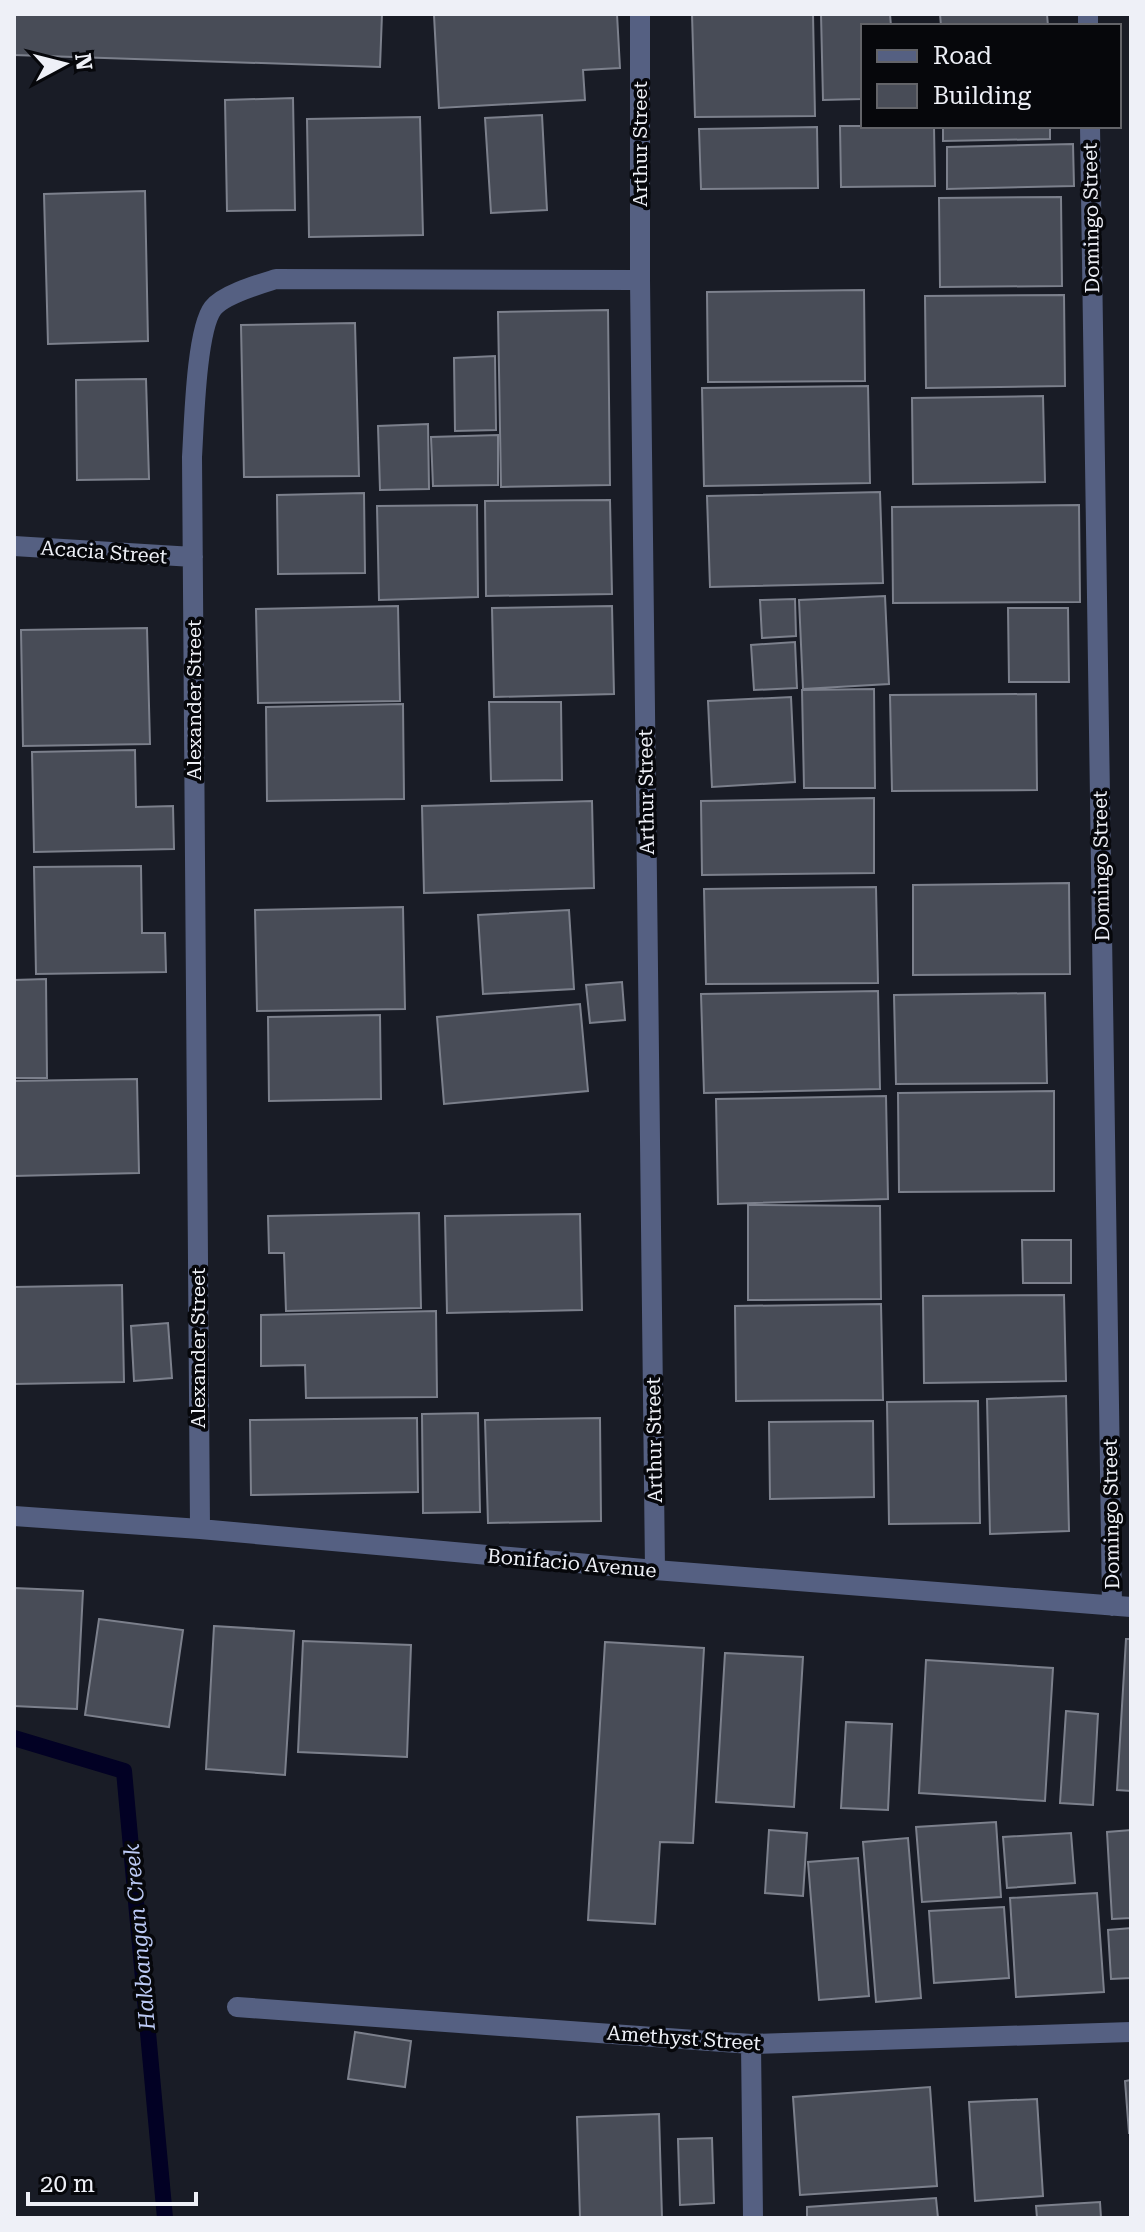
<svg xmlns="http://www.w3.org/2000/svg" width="1145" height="2232" font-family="'Roboto Serif',serif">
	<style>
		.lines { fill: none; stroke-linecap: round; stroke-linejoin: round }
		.stream { stroke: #020124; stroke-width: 16 }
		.building { fill: #484c57; stroke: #7c808c; stroke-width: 2 }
		.minor { stroke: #556082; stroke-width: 20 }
		.labels { text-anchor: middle; stroke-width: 7; stroke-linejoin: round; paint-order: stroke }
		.street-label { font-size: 20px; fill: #eef0f7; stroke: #06070b }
		.water-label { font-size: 22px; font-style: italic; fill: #bccaf5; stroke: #06070b }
	</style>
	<rect width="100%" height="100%" fill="#191c26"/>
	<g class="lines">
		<path class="stream" d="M14 1738 124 1771 165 2218"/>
	</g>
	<path class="building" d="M14 14H382L380 67 14 55Z
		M617 14 620 68 583 70 585 100 439 108 434 15Z
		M692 14H813L815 116 695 117Z
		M821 14H890L891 26H863V99L823 100Z
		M940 14H1047L1048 26H941Z
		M293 98 295 210 227 211 225 100Z
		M542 115 547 210 491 213 485 118Z
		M420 117 423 235 309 237 307 119Z
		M840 126H934L935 186 841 187Z
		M943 126H1050V139L943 141Z
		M817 127 818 188 701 189 699 129Z
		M1073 144 1074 186 947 189V147Z
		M145 191 148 341 48 344 44 194Z
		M1061 197 1062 286 940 287 939 198Z
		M864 290 865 381 708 382 707 292Z
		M1064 295 1065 386 926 388 925 296Z
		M608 310 610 485 501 487 498 312Z
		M355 323 359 476 244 477 241 325Z
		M495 356 496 430 455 431 454 358Z
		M146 379 149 479 77 480 76 380Z
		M868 386 870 483 704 486 702 388Z
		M1043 396 1045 482 913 484 912 398Z
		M428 424 429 489 380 490 378 426Z
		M498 435V485L433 486 431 437Z
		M880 492 883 583 710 587 707 496Z
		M364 493 365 573 278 574 277 495Z
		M610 500 612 594 486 596 485 501Z
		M477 505 478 597 379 600 377 506Z
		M1079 505 1080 602 893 603 892 507Z
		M885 596 889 684 803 689 799 600Z
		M795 599 796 636 762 638 760 600Z
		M398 606 400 701 258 703 256 609Z
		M612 606 614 694 494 697 492 608Z
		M1008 608H1068L1069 682H1009Z
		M147 628 150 744 23 746 21 630Z
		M795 642 797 688 754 690 751 645Z
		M874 689 875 788H804L802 690Z
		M1036 694 1037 790 892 791 890 695Z
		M791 697 795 782 712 787 708 701Z
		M489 702H561L562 780 491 781Z
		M403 704 404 799 267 801 266 707Z
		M135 750 136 807 173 806 174 849 34 852 32 752Z
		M874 798V873L702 875 701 801Z
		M592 801 594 888 424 893 422 806Z
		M141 866 142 933H165L166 972 36 974 34 867Z
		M1069 883 1070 974 913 975V885Z
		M876 887 878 983 706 984 704 889Z
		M403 907 405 1009 257 1011 255 910Z
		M569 910 574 989 483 994 478 915Z
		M46 979 47 1078H14V980Z
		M622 982 625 1020 590 1023 586 985Z
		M878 991 880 1089 704 1093 701 994Z
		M1045 993 1047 1083 896 1084 894 995Z
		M580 1004 588 1091 444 1104 437 1017Z
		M380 1015 381 1099 269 1101 268 1017Z
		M137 1079 139 1173 14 1176V1081Z
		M1054 1091V1191L899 1192 898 1093Z
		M886 1096 888 1199 718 1204 716 1099Z
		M748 1205 880 1206 881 1299 748 1300Z
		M419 1213 421 1308 286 1311 284 1253H269L268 1216Z
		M580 1214 582 1310 447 1313 445 1216Z
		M1022 1240H1071V1283H1023Z
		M122 1285 124 1382 14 1384V1287Z
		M1064 1295 1066 1381 924 1383 923 1296Z
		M881 1304 883 1400 736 1401 735 1306Z
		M436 1311 437 1397 306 1398 305 1365 261 1366V1315Z
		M168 1323 172 1378 134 1381 131 1326Z
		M1066 1396 1069 1531 990 1534 987 1399Z
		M978 1401 980 1523 889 1524 887 1402Z
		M478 1413 480 1512 423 1513 422 1414Z
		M417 1418 418 1492 251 1495 250 1420Z
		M600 1418 601 1521 488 1523 485 1420Z
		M873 1421 874 1497 770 1499 769 1422Z
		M14 1588 83 1591 77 1709 14 1706Z
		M99 1619 183 1630 169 1727 85 1715Z
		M214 1626 294 1631 285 1775 206 1769Z
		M1126 1639H1131V1791L1117 1790Z
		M303 1641 411 1645 407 1757 298 1752Z
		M605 1642 704 1648 693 1843 660 1842 655 1924 588 1920Z
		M725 1653 803 1657 794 1807 716 1802Z
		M926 1660 1053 1668 1045 1801 919 1793Z
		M1066 1711 1098 1714 1093 1805 1060 1803Z
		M846 1722 892 1724 888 1810 841 1808Z
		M996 1822 1001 1897 922 1902 916 1827Z
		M769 1830 807 1833 803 1896 765 1893Z
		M1131 1830V1918L1112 1919 1107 1832Z
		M1071 1833 1075 1883 1007 1888 1003 1837Z
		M908 1838 921 1998 876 2002 863 1842Z
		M858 1858 869 1996 819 2000 808 1862Z
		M1097 1893 1104 1992 1016 1997 1010 1898Z
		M1004 1907 1009 1978 934 1983 929 1911Z
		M1131 1928V1978L1111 1979 1108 1930Z
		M355 2032 411 2041 405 2087 348 2079Z
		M1131 2080V2133H1129L1125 2081Z
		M930 2087 937 2186 800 2195 793 2097Z
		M1037 2099 1043 2196 975 2201 969 2102Z
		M659 2114 662 2218H580L577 2117Z
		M712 2138 714 2203 680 2205 678 2139Z
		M936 2198 938 2218H807V2207Z
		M1100 2202 1101 2218H1037L1036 2206Z"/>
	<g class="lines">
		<path class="minor" d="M640 14V280L655 1570
			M1088 14V26
			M1090 126 1112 1606
			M14 546 193 557
			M14 1516 200 1529 655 1570 1131 1607
			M200 1529 192 457C194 425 196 330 213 308 224 294 260 284 276 279L640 280
			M237 2007 751 2044 1131 2032
			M751 2044 753 2218"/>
	</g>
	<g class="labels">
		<g class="street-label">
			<text transform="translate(640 144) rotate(-90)" y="7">Arthur Street</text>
			<text transform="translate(1091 218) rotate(-91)" y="7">Domingo Street</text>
			<text transform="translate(104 552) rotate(4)" y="7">Acacia Street</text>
			<text transform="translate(194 700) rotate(-90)" y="7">Alexander Street</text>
			<text transform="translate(646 792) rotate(-91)" y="7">Arthur Street</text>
			<text transform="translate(1101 866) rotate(-91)" y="7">Domingo Street</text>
			<text transform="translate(198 1348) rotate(-90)" y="7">Alexander Street</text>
			<text transform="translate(654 1440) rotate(-91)" y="7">Arthur Street</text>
			<text transform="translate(1111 1514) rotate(-91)" y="7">Domingo Street</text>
			<text transform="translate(572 1563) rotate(5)" y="7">Bonifacio Avenue</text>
			<text transform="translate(684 2038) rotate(4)" y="7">Amethyst Street</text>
		</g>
		<g class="water-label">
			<text transform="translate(139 1937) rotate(-95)" y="8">Hakbangan Creek</text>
		</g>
	</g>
	<rect width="1145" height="2232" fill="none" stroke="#eef0f7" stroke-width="32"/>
	<rect x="861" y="24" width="260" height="104" fill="#06070b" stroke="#636469" stroke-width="2"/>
	<rect x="877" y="50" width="40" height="12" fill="#556082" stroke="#636469" stroke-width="2"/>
	<text x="933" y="64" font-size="24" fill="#eef0f7">Road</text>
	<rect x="877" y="84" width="40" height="24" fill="#484c57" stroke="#636469" stroke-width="2"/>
	<text x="933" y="104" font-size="24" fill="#eef0f7">Building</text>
	<g transform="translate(64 64) rotate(83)" stroke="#06070b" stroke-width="6" paint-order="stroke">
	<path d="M0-6L14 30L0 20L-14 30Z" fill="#eef0f7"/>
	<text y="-12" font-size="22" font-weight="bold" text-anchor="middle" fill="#eef0f7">N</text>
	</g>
	<path d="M28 2192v12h168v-12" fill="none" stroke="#eef0f7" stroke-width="4"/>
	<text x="40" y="2192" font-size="24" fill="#eef0f7" stroke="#06070b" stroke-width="6" paint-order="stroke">20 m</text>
</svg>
